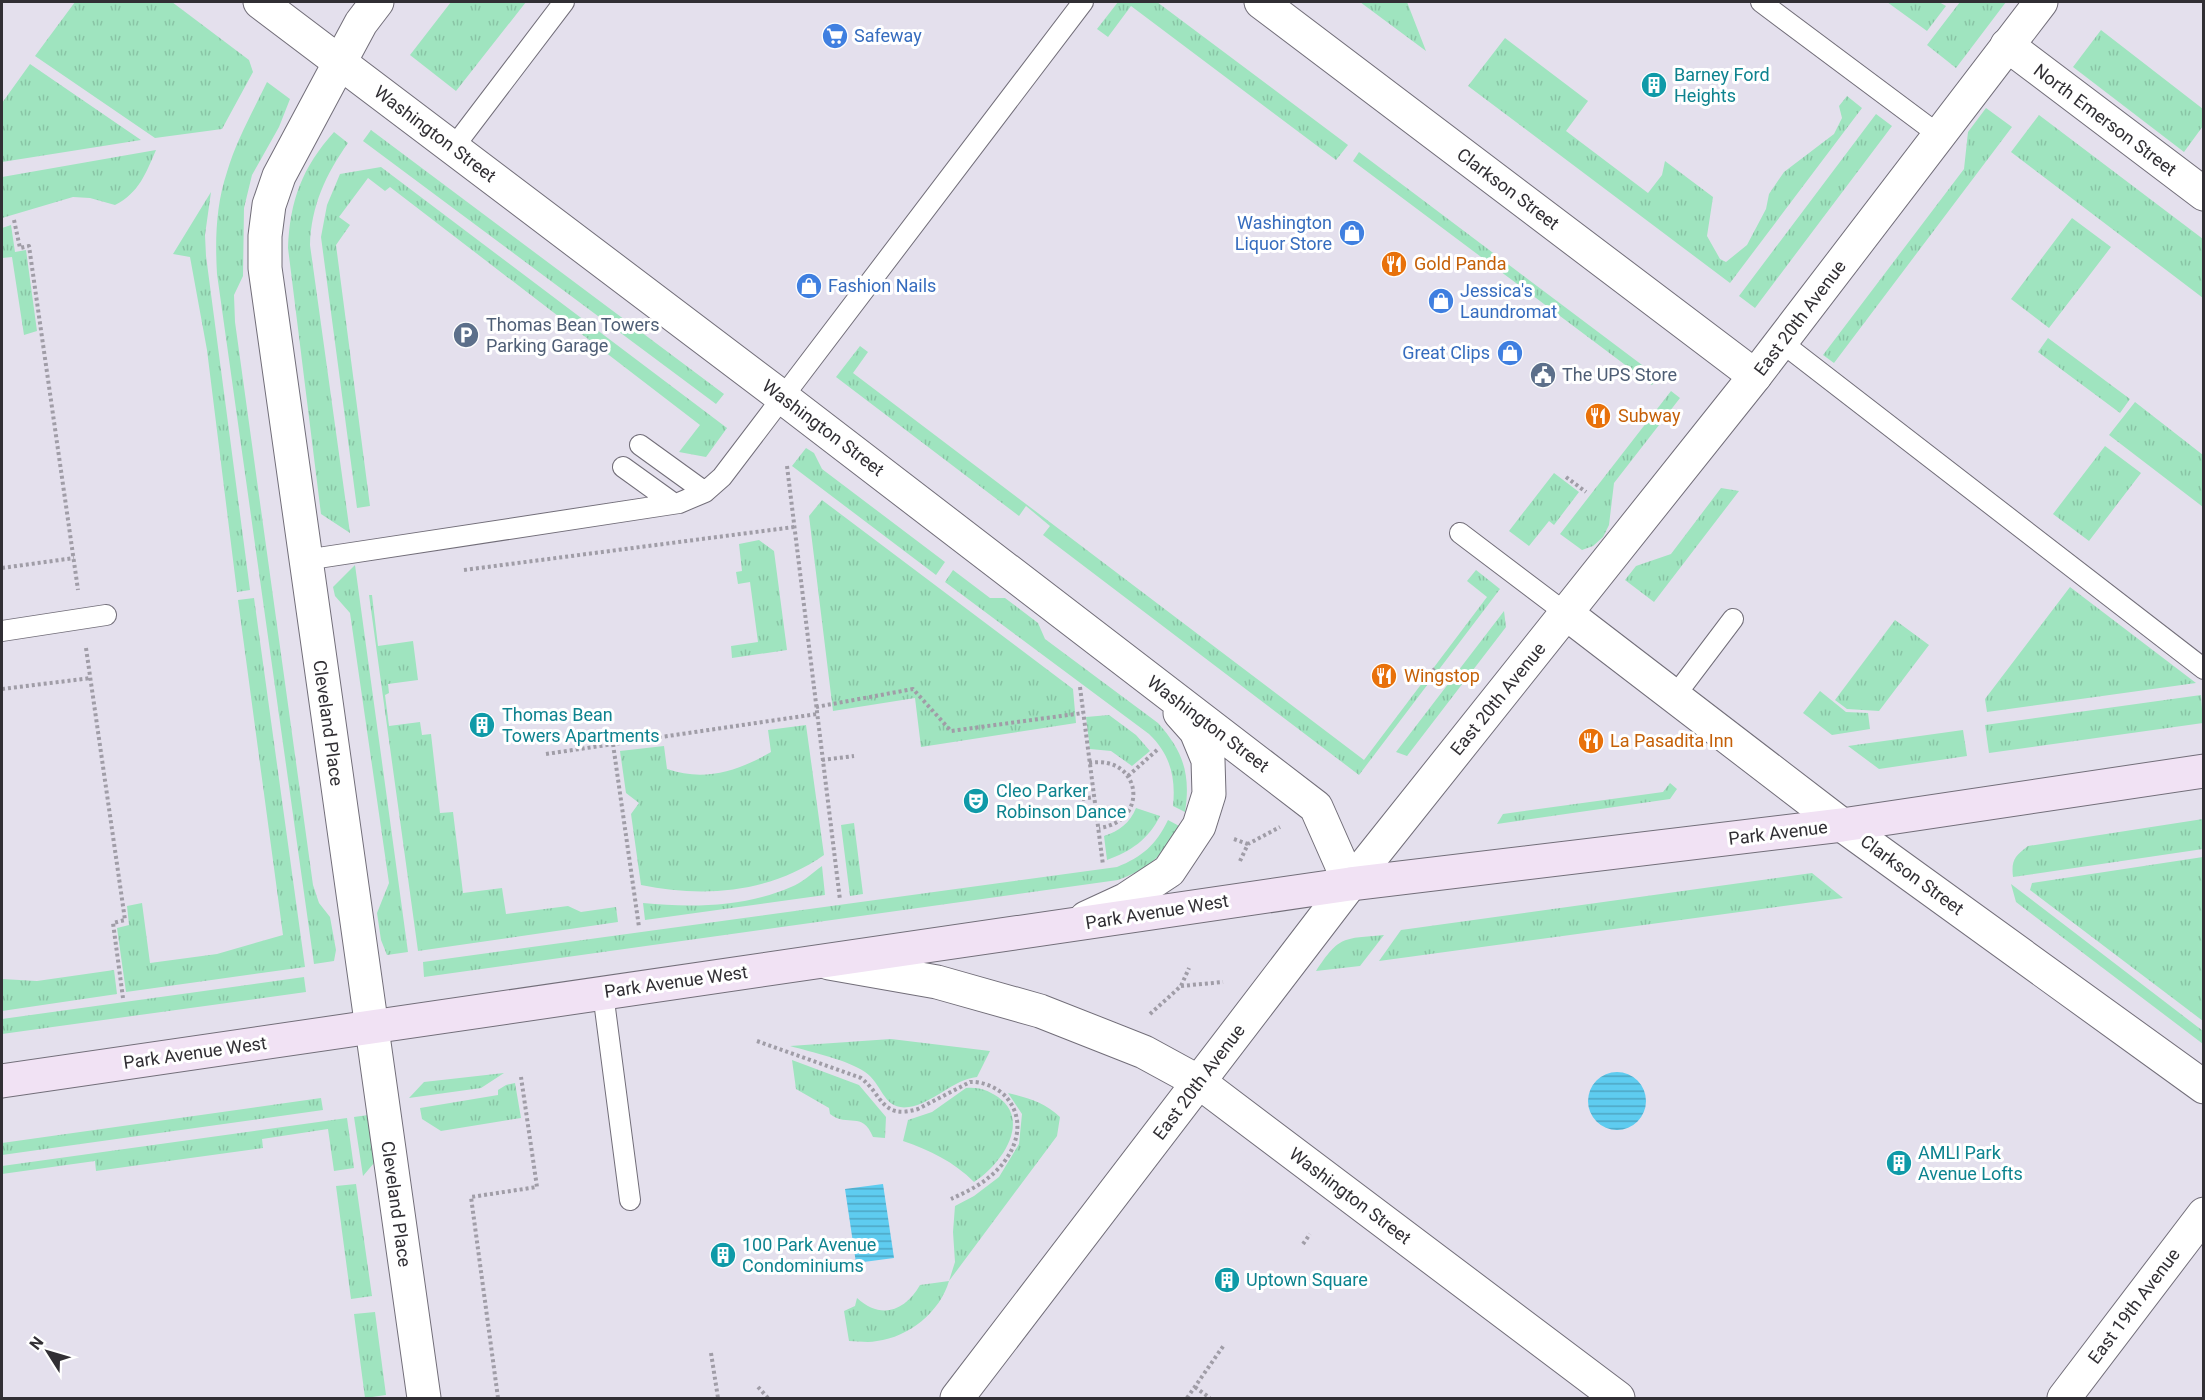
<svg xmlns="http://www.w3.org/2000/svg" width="2205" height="1400" font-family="Roboto,sans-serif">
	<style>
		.grass { fill: url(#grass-tufts) }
		.water { fill: url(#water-rules) }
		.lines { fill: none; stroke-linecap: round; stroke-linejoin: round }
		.service-casing { stroke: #726e79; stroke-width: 22 }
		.minor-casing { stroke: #726e79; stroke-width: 35 }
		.tertiary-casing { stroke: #726e79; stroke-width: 35 }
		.secondary-casing { stroke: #726e79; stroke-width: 35 }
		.path { stroke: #a09da7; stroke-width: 4; stroke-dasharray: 3 3; stroke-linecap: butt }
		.service { stroke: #fff; stroke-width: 20 }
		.minor { stroke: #fff; stroke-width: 33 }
		.tertiary { stroke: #fff; stroke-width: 33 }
		.secondary { stroke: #f1e2f4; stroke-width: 33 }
		.labels { text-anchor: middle; stroke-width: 6; stroke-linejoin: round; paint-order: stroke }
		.shop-label { font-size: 18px; fill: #366cbe; stroke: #fff; text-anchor: start }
		.culture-label { font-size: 18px; fill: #0d838f; stroke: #fff; text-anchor: start }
		.street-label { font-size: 18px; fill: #312f34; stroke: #fff }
		.food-label { font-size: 18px; fill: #c56008; stroke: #fff; text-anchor: start }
		.service-label { font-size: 18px; fill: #4e5e75; stroke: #fff; text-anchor: start }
	</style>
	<defs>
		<pattern id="grass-tufts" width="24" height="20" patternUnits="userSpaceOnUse" patternTransform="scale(1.5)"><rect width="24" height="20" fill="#9fe4bf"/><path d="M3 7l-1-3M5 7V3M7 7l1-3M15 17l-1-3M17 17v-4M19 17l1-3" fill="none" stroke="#89c4a5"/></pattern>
		<pattern id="water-rules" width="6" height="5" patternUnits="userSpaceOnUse" patternTransform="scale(1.5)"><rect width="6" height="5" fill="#5eccf0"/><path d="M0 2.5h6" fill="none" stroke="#4ea6c3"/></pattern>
	</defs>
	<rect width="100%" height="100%" fill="#e4e0ed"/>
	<path class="grass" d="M75 2H172L249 60 253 72 222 129 155 138 35 56Z
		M451 2H526L456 91 410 55Z
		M1118 2H1157L1348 145 1336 160 1131 6 1108 37 1097 29Z
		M1360 2H1407L1426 51Z
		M1887 2H1939L1946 6 1927 31Z
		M1960 2H2006L1956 68 1927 45Z
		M2101 30 2203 109V126L2184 152 2073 67Z
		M1505 38 1588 101 1566 131 1648 193 1662 175 1665 161 1713 197 1707 236 1720 259 1726 262 1747 245 1766 209 1769 194 1784 172 1834 134 1842 118 1839 106 1847 96 1862 108 1730 283 1468 86Z
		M30 64 141 140 2 162V103Z
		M267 82 290 99 279 127 252 175 244 208 243 276 234 295 235 322 313 885 319 903 330 917 336 950 334 961 314 964 217 274C215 239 216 205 227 172 236 141 253 111 267 82Z
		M1986 108 2012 127 1834 363 1823 355 1964 169 1968 132Z
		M1876 114 1892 126 1755 308 1739 296Z
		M2039 115 2203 239V298L2011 152Z
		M371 130 724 394 716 404 363 141Z
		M334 132 348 143C326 174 311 206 310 245L350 533 321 514 288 248C290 200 302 168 334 132Z
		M156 150C146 173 139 193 115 205L90 198 73 197 2 218V177Z
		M1359 152 1658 377 1652 385 1353 161Z
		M381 167 727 428 706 457 679 452 700 425 390 187 385 191 368 178 339 217 350 225 336 245 370 506 357 508 321 237 327 205 340 174Z
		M211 192 205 235 206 256 250 590 237 592 207 350 190 257 173 254Z
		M2072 218 2111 247 2049 328 2011 299Z
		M11 225 15 252 26 250 37 331 24 335 12 257 2 258V228Z
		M2048 338 2130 399 2120 413 2038 352Z
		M860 346 868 352 853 373 1364 760 1487 597 1467 581 1476 570 1500 589 1359 775 1043 535 1050 526 1026 506 1019 516 836 377Z
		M1671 391 1680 398 1614 483 1609 525 1603 537 1593 546 1582 550 1560 534Z
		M2135 402 2203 455V507L2109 435Z
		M2105 446 2141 473 2089 541 2053 514Z
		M806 448 814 453 822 469 945 562 936 575 792 466Z
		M1554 473 1579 492 1554 525 1549 521 1529 546 1509 531Z
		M1721 488 1739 491 1654 602 1625 580 1636 566 1671 554Z
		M822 500 1073 689 1076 723 921 747 915 698 833 711 809 516Z
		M759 540 774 551 787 650 732 658 731 646 758 642 750 582 738 584 736 572 742 571 739 544Z
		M355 565 408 952 387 955 381 940 377 913 389 883 350 613 335 596 333 587Z
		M953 570 990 598H1005L1038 623 1045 639 1158 723C1183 751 1191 774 1185 812L1173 806C1176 777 1170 754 1149 734L945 582Z
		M2070 587 2196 683 1987 712 1985 699Z
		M369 595H372L378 646 413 641 418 680 388 684 389 693 385 695 389 726 420 722 422 735 431 734 440 813 453 812 463 893 502 888 506 914 568 906 581 912 616 907 618 922 418 951Z
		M254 598 305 967 126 992 117 928 129 925 127 906 142 903 150 963 217 954 283 935 238 600Z
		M1504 611 1506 627 1407 756 1396 752Z
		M1895 620 1929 645 1879 711 1847 709 1835 700Z
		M1820 691 1846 712 1868 713 1870 729 1832 735 1803 713Z
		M2201 695 2203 723 1989 753 1985 725Z
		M1109 715 1136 735 1150 751 1132 766 1111 751 1090 749 1086 717Z
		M806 725 824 855C770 893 704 898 641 885L631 814 639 803 626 793 620 751 664 746 667 769C705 782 738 771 771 752L768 730Z
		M1963 730 1967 756 1879 769 1848 746Z
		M1670 783 1677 789 1670 799 1497 824 1503 814 1663 792Z
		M1136 808 1160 816C1148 840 1131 851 1107 860L1104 836C1119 831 1130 823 1136 808Z
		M2203 819V849L2013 877C2011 860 2015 856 2028 846Z
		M1168 820 1181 827C1159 857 1154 866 1118 880L424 977 423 962 1117 867C1142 857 1156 845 1168 820Z
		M854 823 863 894 850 896 841 825Z
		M2203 857V1021L2030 890 2032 883Z
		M822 866 825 895 645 920 643 903C692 908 745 907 791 887 802 883 812 873 822 866Z
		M1812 873 1843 898 1379 961 1401 930Z
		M2011 884 2203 1031V1044L2016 902Z
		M1384 935 1360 966 1316 971C1340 935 1343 939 1384 935Z
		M114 970 117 994 2 1011V979L37 981Z
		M304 977 306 992 2 1034V1019Z
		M891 1039 990 1051 977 1077C954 1079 932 1104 909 1107 883 1111 883 1084 865 1072 848 1060 811 1052 790 1046Z
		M792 1060 859 1085 886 1117 885 1138 873 1137C862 1110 848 1128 830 1114L829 1108 796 1089Z
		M504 1073 481 1088 409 1098 424 1082Z
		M515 1083 521 1118 441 1131 422 1119 420 1108 498 1095V1090L506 1085Z
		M966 1088C979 1087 987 1090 998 1097 1032 1121 1001 1165 974 1182 954 1162 930 1150 903 1141L908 1120 932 1112Z
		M1008 1093C1029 1098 1044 1102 1060 1117L1057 1136 949 1281C940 1312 909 1337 877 1341 868 1343 858 1341 849 1341L844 1311 855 1306 857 1298C881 1320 905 1311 920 1285L949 1281 955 1262 953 1232 955 1206 974 1196 999 1177 1019 1144 1022 1114Z
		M321 1098 323 1110 2 1155V1143Z
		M368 1115 374 1163 363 1176 354 1117Z
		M347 1118 354 1168 334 1171 328 1129 262 1139 263 1148 96 1171 95 1161 2 1174V1166Z
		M356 1184 372 1296 351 1299 336 1186Z
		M375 1312 386 1395 365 1398 354 1314Z"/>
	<path class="water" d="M1588 1101a29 29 0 1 1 58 0a29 29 0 1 1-58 0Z
		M883 1184 894 1258 856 1263 845 1189Z"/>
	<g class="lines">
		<g class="service-casing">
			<path id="service" d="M1761 2 1939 135
				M453 148 564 2
				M1781 342 2204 669
				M640 445 705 492
				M623 467 673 503
				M1460 533 1567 614
				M305 560 679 503 705 492 722 477 1083 2
				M2 631 106 615
				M1674 697 1733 619
				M603 993 630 1200"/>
		</g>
		<g class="minor-casing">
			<path id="minor" d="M1261 2 1755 376
				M2007 45 2204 194
				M340 62 279 176 269 205 265 236V268L424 1398"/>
		</g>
		<g class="tertiary-casing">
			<path id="tertiary" d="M260 2 782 397 1316 807 1350 884
				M340 62 361 23 377 2
				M1567 614 1842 825 2204 1087
				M1086 918 1125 900 1169 871 1199 826 1209 794 1208 760 1196 731 1180 713
				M829 963 937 982 1040 1011 1144 1052 1199 1082 1618 1398
				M957 1398 1350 884 1755 376 2041 2
				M2064 1398 2204 1214"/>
		</g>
		<g class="secondary-casing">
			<path id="secondary" d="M2 1081 1350 884 1842 825 2204 771"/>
		</g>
		<path class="path" d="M14 220 20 248 29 246 78 590
			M787 466 840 900
			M1566 477 1586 492
			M2 568 74 558
			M464 570 794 527
			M86 648 125 920 113 923 123 998
			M1432 669 1443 678
			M1080 687 1103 865
			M2 689 91 678
			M816 707 913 689 951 731 1083 713
			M613 744 639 927
			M546 754 817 714
			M822 760 854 756
			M1089 763C1141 754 1151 821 1099 828
			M1128 776 1157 750
			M1082 799 1094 797
			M1234 839 1248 844
			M1240 861 1248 844 1280 827
			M1181 986 1223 982
			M1150 1014 1181 986 1189 968
			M757 1041 861 1078C883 1095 881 1120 918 1109L970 1082C982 1081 999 1088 1007 1098 1029 1125 1013 1159 988 1178 977 1187 964 1193 951 1199
			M1303 1244 1310 1234
			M711 1353 718 1398
			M758 1387 768 1398
			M1195 1387 1210 1398
			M498 1398 471 1197 537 1187 521 1077
			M1187 1398 1224 1345"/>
		<use href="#service" class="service"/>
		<use href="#minor" class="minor"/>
		<use href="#tertiary" class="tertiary"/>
		<use href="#secondary" class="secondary"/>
	</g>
	<defs>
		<g id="supermarket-disc" transform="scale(1.35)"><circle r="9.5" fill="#3f7fe0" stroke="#fff"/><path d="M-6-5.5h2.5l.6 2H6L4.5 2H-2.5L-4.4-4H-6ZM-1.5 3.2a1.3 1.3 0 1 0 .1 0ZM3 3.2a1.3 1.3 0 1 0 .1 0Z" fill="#fff"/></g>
		<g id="building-disc" transform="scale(1.35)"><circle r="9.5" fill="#0f9aa8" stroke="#fff"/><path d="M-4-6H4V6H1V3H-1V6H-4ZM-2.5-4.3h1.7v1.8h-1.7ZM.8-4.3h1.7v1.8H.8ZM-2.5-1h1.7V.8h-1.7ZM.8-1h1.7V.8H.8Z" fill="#fff"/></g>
		<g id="shop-disc" transform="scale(1.35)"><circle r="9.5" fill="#3f7fe0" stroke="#fff"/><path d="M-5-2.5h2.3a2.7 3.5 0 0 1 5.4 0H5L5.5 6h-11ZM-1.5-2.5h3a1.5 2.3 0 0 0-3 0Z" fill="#fff"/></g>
		<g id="restaurant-disc" transform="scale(1.35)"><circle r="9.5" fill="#e8710a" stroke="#fff"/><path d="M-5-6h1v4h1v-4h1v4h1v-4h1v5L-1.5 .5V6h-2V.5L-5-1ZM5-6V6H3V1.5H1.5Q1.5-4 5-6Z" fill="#fff"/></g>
		<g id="parking-disc" transform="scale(1.35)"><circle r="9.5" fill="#5c6f8a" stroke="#fff"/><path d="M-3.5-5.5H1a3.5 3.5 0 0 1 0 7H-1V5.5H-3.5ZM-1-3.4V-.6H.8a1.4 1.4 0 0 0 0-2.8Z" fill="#fff"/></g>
		<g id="civic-disc" transform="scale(1.35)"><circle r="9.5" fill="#5c6f8a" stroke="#fff"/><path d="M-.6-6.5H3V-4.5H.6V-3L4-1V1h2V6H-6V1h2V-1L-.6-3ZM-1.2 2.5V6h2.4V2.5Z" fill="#fff"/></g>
		<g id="theatre-disc" transform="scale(1.35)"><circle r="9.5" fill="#0f9aa8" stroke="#fff"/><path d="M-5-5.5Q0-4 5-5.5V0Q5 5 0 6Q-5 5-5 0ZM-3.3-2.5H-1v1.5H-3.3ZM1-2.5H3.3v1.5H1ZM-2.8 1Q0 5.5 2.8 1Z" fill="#fff"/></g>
	</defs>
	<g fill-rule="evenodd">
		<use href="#supermarket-disc" x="835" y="36"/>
		<use href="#building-disc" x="1654" y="85"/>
		<use href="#shop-disc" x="1352" y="233"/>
		<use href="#restaurant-disc" x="1394" y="264"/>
		<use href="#shop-disc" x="809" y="286"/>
		<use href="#shop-disc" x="1441" y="301"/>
		<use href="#parking-disc" x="466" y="335"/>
		<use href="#shop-disc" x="1510" y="353"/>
		<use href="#civic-disc" x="1543" y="375"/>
		<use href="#restaurant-disc" x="1598" y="416"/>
		<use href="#restaurant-disc" x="1384" y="676"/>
		<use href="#building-disc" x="482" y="725"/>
		<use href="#restaurant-disc" x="1591" y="741"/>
		<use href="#theatre-disc" x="976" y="801"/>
		<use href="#building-disc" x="1899" y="1163"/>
		<use href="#building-disc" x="723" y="1255"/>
		<use href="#building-disc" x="1227" y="1280"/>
	</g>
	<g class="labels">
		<g class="shop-label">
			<text x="854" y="42">Safeway</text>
			<text x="1332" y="229" text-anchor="end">Washington<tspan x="1332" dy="21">Liquor Store</tspan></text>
			<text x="828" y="292">Fashion Nails</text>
			<text x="1460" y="297">Jessica's<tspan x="1460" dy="21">Laundromat</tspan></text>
			<text x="1490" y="359" text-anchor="end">Great Clips</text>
		</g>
		<g class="culture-label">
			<text x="1674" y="81">Barney Ford<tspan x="1674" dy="21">Heights</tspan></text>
			<text x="502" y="721">Thomas Bean<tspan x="502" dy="21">Towers Apartments</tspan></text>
			<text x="996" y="797">Cleo Parker<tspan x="996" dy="21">Robinson Dance</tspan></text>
			<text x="1918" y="1159">AMLI Park<tspan x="1918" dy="21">Avenue Lofts</tspan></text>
			<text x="742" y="1251">100 Park Avenue<tspan x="742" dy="21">Condominiums</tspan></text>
			<text x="1246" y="1286">Uptown Square</text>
		</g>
		<g class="street-label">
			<text transform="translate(2105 120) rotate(37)" y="6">North Emerson Street</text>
			<text transform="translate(435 134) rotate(37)" y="6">Washington Street</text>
			<text transform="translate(1508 189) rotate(37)" y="6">Clarkson Street</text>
			<text transform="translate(1800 318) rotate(-53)" y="6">East 20th Avenue</text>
			<text transform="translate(823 428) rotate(37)" y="6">Washington Street</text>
			<text transform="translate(1498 699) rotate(-51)" y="6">East 20th Avenue</text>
			<text transform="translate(328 723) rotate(82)" y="6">Cleveland Place</text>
			<text transform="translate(1208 724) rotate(37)" y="6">Washington Street</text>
			<text transform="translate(1778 833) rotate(-7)" y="6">Park Avenue</text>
			<text transform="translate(1912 875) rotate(36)" y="6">Clarkson Street</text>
			<text transform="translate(1157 912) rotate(-9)" y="6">Park Avenue West</text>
			<text transform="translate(676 982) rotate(-8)" y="6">Park Avenue West</text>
			<text transform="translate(195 1053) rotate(-8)" y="6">Park Avenue West</text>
			<text transform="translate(1199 1082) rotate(-53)" y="6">East 20th Avenue</text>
			<text transform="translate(1350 1196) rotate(37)" y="6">Washington Street</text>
			<text transform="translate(396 1204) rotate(82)" y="6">Cleveland Place</text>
			<text transform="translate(2134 1306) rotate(-53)" y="6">East 19th Avenue</text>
		</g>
		<g class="food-label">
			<text x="1414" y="270">Gold Panda</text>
			<text x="1618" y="422">Subway</text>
			<text x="1404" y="682">Wingstop</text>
			<text x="1610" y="747">La Pasadita Inn</text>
		</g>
		<g class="service-label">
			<text x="486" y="331">Thomas Bean Towers<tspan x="486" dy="21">Parking Garage</tspan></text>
			<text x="1562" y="381">The UPS Store</text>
		</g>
	</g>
	<rect width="2205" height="1400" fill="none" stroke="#312f34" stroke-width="6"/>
	<g transform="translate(48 1352) rotate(307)" stroke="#ffffff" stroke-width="4.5" paint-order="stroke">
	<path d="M0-4.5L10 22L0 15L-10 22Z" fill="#312f34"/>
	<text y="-9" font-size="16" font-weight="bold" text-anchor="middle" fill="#312f34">N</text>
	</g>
</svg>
